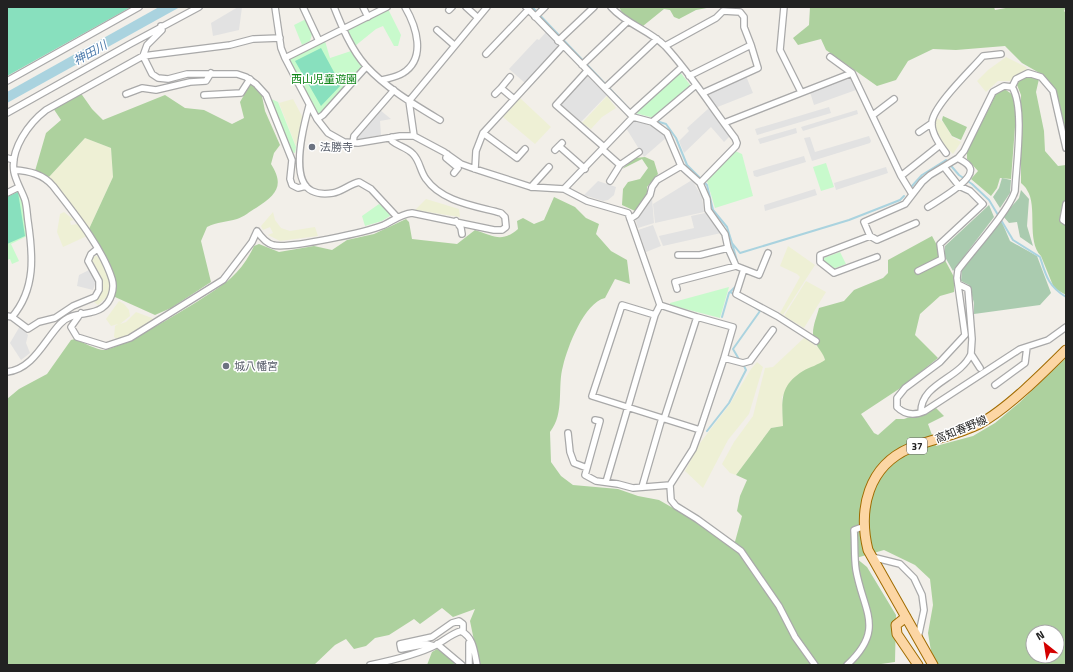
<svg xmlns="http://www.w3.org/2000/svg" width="1073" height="672" font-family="'Titillium Web','Noto Sans JP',sans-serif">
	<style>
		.farmland { fill: #eef0d5 }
		.forest { fill: #add19e; fill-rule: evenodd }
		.cemetery { fill: #aacbaf }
		.park { fill: #c8facc }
		.pitch { fill: #88e0be }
		.parking { fill: #e2e2e2 }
		.water { fill: #aad3df }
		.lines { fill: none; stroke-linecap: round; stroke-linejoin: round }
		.stream { stroke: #aad3df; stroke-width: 2 }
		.street-casing { stroke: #a9a9a9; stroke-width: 8 }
		.primary-casing { stroke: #a06b00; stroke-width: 11 }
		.street { stroke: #fff; stroke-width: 5.5 }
		.primary { stroke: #fcd6a4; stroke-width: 9 }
		.worship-dot { fill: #6b7280; stroke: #fff; stroke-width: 1.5 }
		.labels { text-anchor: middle; stroke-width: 3; stroke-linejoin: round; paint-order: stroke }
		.shield { fill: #fff; stroke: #646464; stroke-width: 1 }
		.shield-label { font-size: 10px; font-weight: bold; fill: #222 }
		.park-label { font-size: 11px; fill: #0c8416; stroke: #fff }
		.worship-label { font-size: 11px; fill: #5b616d; stroke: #fff; text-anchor: start }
		.street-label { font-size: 11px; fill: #222; stroke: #fff }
		.water-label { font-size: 12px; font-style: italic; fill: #4a7aab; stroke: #fff }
	</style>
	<rect width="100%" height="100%" fill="#f2efe9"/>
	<path class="farmland" d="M1006 57 1026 67 1028 72 1012 81H998L986 92 977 81 988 70Z
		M607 96 616 108 602 117 591 129 582 123Z
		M520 98 551 127 535 144 503 117Z
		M293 99 303 118 296 146 279 103Z
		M937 118 944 123 952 137 961 142 953 154 944 145 936 130 935 122Z
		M85 138 111 148 113 177 89 229 49 177Z
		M426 199 459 209 460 217 415 210Z
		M64 212 74 220 70 221 71 225 78 224 87 236 63 247 57 232 60 214Z
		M273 212 275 220 281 228 290 231 315 227 318 236 280 241 268 235 273 233 270 227 263 230 261 226Z
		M788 246 815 265 783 315 780 313 800 277 797 274 780 266Z
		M94 256H97L102 263 110 278V286L107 297 98 305 94 302 103 288 102 278 92 260Z
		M806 281 826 292 804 328 784 316Z
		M119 301 124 304 129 310 130 316 120 324 126 322 136 312 152 318 154 320 130 336 117 339 114 337 115 326 118 324 111 326 106 319Z
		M805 337 822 351 825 361 814 368 803 371 782 397 783 426 771 428 736 475 730 473 722 464 734 442 753 416 765 368 773 367Z
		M757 362 763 367 749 414 728 440 703 488 685 471 700 443 730 404 751 369Z"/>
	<path class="forest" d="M619 7H712L696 10 679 19 674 17 670 10 664 9 643 26 624 16Z
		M810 7H994L995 10 1011 7H1066L1064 11 1066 13V135L1055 89 1043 75 1022 63 1005 46 956 50 933 49 908 61 896 80 877 86 826 50 821 39 798 45 793 38 809 25Z
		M1029 76 1039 79 1036 92 1044 131 1045 151 1058 166 1066 165V295L1054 288 1041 256C1026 241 1038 206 1027 190 1026 187 1023 185 1021 183V95L1017 85 1019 81Z
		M251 83 262 96 265 111 280 145 274 153 271 164C285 186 276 195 256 208 250 211 244 217 237 219 227 222 217 222 207 227L201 241 211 282 171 308 155 315 115 297V278L89 229 113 177 111 148 85 138 49 177 35 171 46 133 61 120 53 108 80 92 92 109 103 120 165 95 185 108 204 110 232 124 244 118 240 102Z
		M1002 90H1006L1013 95 1016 114 1011 179 1000 178 997 188 991 196 971 179 978 171 967 159V152L996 94Z
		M943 116 967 127 961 140 952 136 942 120Z
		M645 157 654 161 658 174 647 187 648 194 635 211 622 205 623 189 628 182 640 179 648 168 642 159 622 169 635 158Z
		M554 197 575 207 586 218 599 224 596 234 611 251 627 260 630 284 615 279 605 298C584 303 568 346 563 366 557 387 565 413 550 432L551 462 561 476 573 485 618 489 638 496 659 500 694 520 733 549 742 516 737 511 740 496 747 480 736 475 771 428 783 426C782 401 779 386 803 371 810 367 818 365 825 360 823 353 820 351 816 344 809 333 816 320 819 308L844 301 854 290 883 278 888 273V260L932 236 954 277V292L940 296 920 314 915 335 938 358 902 387 861 414 874 433 878 435 896 419H904L936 408 944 416 928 424 936 446 973 436 995 423 1019 403 1066 358V665H929L932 657 928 633 933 605 930 579 915 565 884 550 856 558 867 567 896 615 895 662 874 665H479L470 621 475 609 453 617 442 608 420 624 414 619 389 635 375 638 366 646 354 649 346 639 335 645 314 665H7V399L19 389 47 374 71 340 75 339C82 342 97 350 104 350 120 350 218 291 231 278 241 269 249 257 254 246L259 244 279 252 314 246 332 250 347 240 374 234 406 219 409 222 412 239 457 244 475 230C493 236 502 243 518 229L517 221 523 218 534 224 544 220ZM1033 632H1057V656H1033Z
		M437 649 455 662 453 665H427L432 652Z"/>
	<path class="cemetery" d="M1002 178 1011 180 1010 193 1000 208 993 197 999 188Z
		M1021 190 1029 199 1027 226 1033 246 1020 237 1017 222 1009 223 1003 216 1019 198Z
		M989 205 994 217 953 271 945 257V246Z
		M1001 220 1010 241 1037 256 1051 293 1040 305 974 314V303L969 285 961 281 962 270Z"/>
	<path class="park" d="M388 9 401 35 398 46H394L383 26 376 29 355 46 347 30Z
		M306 19 312 34 310 41 302 45 294 25Z
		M325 41 330 58 351 51 363 67 319 115 289 59Z
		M680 72 691 86 654 118 635 113Z
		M269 98 278 102 296 147 295 153 292 152Z
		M735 151 742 154 753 196 715 208 707 181Z
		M826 163 834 187 821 191 813 167Z
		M18 190 24 207 27 236 11 244 19 261 12 264 10 259 7 260V196Z
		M379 204 389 212 390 216 382 221 365 226 362 216Z
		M840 252 846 264 833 269 825 263 823 258Z
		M729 287 720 318 670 305V303Z"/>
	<path class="pitch" d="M7 7H131L7 76Z
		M321 48 341 85 321 106 295 61Z
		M18 192 25 236 7 244V197Z"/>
	<path class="parking" d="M238 7H242L239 30 213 36 211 23Z
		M546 32 560 45 525 83 509 69 537 39 539 40Z
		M586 75 607 95 581 122 560 104Z
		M746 76 753 93 715 108 709 94Z
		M850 77 856 90 814 105 810 92Z
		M829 107 831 113 757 135 755 129Z
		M709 108 730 136 724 142 711 127 684 153 679 141 689 131 687 128Z
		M380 110 391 119 380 121 381 135 356 140 357 135Z
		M857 110 858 114 803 131 801 127Z
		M634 120 659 129 667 137 644 157 626 128Z
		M796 128 797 133 760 144 758 139Z
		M869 136 871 141 870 143 812 161 804 138 810 137 815 152Z
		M804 156 806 162 757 177 754 176 753 171Z
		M886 167 888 173 836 190 834 183Z
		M692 180 702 197 704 212 655 223 653 204Z
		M598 181 616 187 614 195 608 200 603 201 584 195Z
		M815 189 817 195 765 211 764 205Z
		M652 198 654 223 638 228 635 218Z
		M705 213 721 233 663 246 659 236 694 228 691 216Z
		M653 225 661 246 646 252 638 230Z
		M89 270 94 276 96 281 93 290 77 286 79 275Z
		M20 326 28 335 26 343 30 353 21 360 10 343Z"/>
	<path class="water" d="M159 7H180L7 103V92Z"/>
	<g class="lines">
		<path class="stream" d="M532 7 630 110
			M633 114 666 124 676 138 687 165 707 185 713 210 727 227 732 243 740 253 849 220 900 200 904 196
			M912 186 922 175 946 160 959 175 972 184 989 200 1013 240 1040 257C1046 276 1048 286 1066 297
			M732 243 737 261
			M730 292 735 295
			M722 317 729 293 736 286
			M740 361 733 349 760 311 753 306
			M707 431 729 403 746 370 743 364"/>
		<g class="street-casing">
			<path id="street" d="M275 7 281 48 285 58 317 119 328 133 344 142 358 143 400 136H414L444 152 461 164 475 169 531 187 564 189 587 201 628 213 660 305
				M303 7 319 41
				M334 7C342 27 351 49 366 66 386 88 415 105 440 120
				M363 7 368 17
				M466 7 477 17
				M526 7 633 117 564 189
				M611 7C627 25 648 29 665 46 691 74 712 108 735 138L737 143 736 146 700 183
				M784 7 780 50 801 92
				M449 10 452 7
				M535 17 545 7
				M161 26 162 30 147 45 143 56 152 74 158 78 168 79 187 74H237L246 77 256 84 266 95 292 160 290 179 292 185 298 188 306 186
				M437 30 454 45
				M558 41 594 7
				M665 46 716 18 723 11 740 12 744 17V27L751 45 758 68 703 93
				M486 54 528 10
				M830 57 852 73
				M285 58 387 7
				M582 65 627 22
				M587 71 556 105 604 147
				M689 76 751 45
				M510 77 501 88 514 99
				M382 80C389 78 397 77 403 73 427 58 416 26 405 7
				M7 81 139 7
				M1012 87 1016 79 1028 73 1041 77 1053 91 1066 148
				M605 88 657 39
				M126 94 142 88 156 90 190 82 206 81 211 73
				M495 94 501 88
				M204 95 241 93 250 79
				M309 106C304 124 289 180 312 191 318 194 327 194 333 193 341 192 350 184 359 182L371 189 397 217
				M7 113 130 44 199 7
				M630 114 682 67
				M873 115 894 99
				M633 117 652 122 667 133 681 166 700 183 707 199 708 210 725 234 728 248 736 266
				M317 119 323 115 366 67
				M652 122 696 85
				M724 123 852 73 901 176 912 194
				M919 132 932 123
				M483 133 517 158 525 149
				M414 136 409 101 487 7
				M353 143 354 136 394 90
				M559 146 585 169
				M602 149 620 165 610 181
				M555 150 562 143
				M946 153C940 145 931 133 932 122 934 105 970 71 983 56L1001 54
				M447 154 446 158 458 168 454 173
				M7 158 14 160
				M620 165 639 152
				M475 169 476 151 483 133 563 46
				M901 176 940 145
				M531 187 549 167
				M7 193 19 187
				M1066 204 1063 220 1066 222
				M928 207C937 201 975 180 970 168 968 163 962 161 958 158
				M630 219 636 215 650 195 652 187 657 180 681 166
				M456 221 461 228 462 234
				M870 236 864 222 905 204 922 182 930 175 958 158 964 151 993 92 1004 86 1012 87C1025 107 1016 166 1015 191 1009 211 972 251 958 270L957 278 965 335 940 362 905 388 897 398V407C905 415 914 416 925 411L1020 349 1048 340 1066 327
				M678 255H700L728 248
				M877 257 834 273 820 262V255L870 236 877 240 916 223
				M744 269 736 294 777 316 816 341
				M918 271 942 259 940 244 983 204 970 191 959 186 944 167
				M958 284 968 289 972 339 971 354 980 368
				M677 289 675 282 736 266 759 275 768 253
				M660 305 697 317 664 419
				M81 313 71 327 77 337 106 346 130 338 223 280 252 242 257 231C261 237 266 243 273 245 289 249 367 232 384 225 394 220 401 214 412 213L494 230H502L506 227 505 217 501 213C476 206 442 202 426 179 420 171 420 161 413 154 408 148 398 146 392 141V137
				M655 315 622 305 592 396 700 430 724 358
				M7 316 12 317C36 289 33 255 28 221 27 215 27 207 25 200 22 191 16 182 14 172 10 149 29 123 46 110L143 56 230 45 253 39 280 38
				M12 317 28 329 39 322 55 318 73 306 95 297 99 290V281L88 261 91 254 97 249
				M697 317 733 327 724 358 743 363 750 361 773 330
				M7 372C33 369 44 341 60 324 73 310 89 317 102 308 111 302 115 289 112 279 102 247 73 212 53 186 43 174 29 171 14 170
				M995 385 1025 363 1027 347
				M921 412C921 383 960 379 971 354
				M595 420 600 421 585 475 596 481 618 484 633 488 670 485 693 449 700 430
				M568 433 570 452 574 463 587 468
				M606 482 655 315 660 305
				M670 485 671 500 676 506 697 519 741 551 779 606 795 637 815 665
				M642 487 662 418
				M872 557 900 564 914 578 922 595 924 610 918 638
				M469 643V665
				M437 644 462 665
				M434 646 427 644 401 649 400 644 432 637 452 623 459 621 463 624V632
				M370 665C389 661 419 654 436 645 445 640 451 634 461 631 474 638 474 651 477 665
				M847 665C886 629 863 611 856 570 854 557 855 543 854 530L865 526"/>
		</g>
		<g class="primary-casing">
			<path id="primary" d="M906 617 896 625 897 634 918 665
				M933 665 868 550C858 509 868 466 910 448 932 439 957 435 979 424 1006 410 1044 372 1066 350"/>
		</g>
		<use href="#street" class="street"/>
		<use href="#primary" class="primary"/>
	</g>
	<g class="worship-dot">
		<circle cx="312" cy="147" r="4"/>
		<circle cx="226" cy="366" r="4"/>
	</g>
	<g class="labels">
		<rect class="shield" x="907" y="438" width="20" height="16" rx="3"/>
		<g class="shield-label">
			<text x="917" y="450">37</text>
		</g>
		<g class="park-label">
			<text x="324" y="83">西山児童遊園</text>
		</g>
		<g class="worship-label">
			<text x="320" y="151">法勝寺</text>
			<text x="234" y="370">城八幡宮</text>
		</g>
		<g class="street-label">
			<text transform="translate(961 429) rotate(-22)" y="4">高知春野線</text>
		</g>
		<g class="water-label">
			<text transform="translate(90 53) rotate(-29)" y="4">神田川</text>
		</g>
	</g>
	<rect width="1073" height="672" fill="none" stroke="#222222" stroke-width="16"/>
	<g transform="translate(1045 644) rotate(330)"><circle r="19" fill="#ffffff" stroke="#a7a7a7"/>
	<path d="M0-3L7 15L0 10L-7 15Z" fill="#d40000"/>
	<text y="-6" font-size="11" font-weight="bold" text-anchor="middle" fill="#222222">N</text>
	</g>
</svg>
